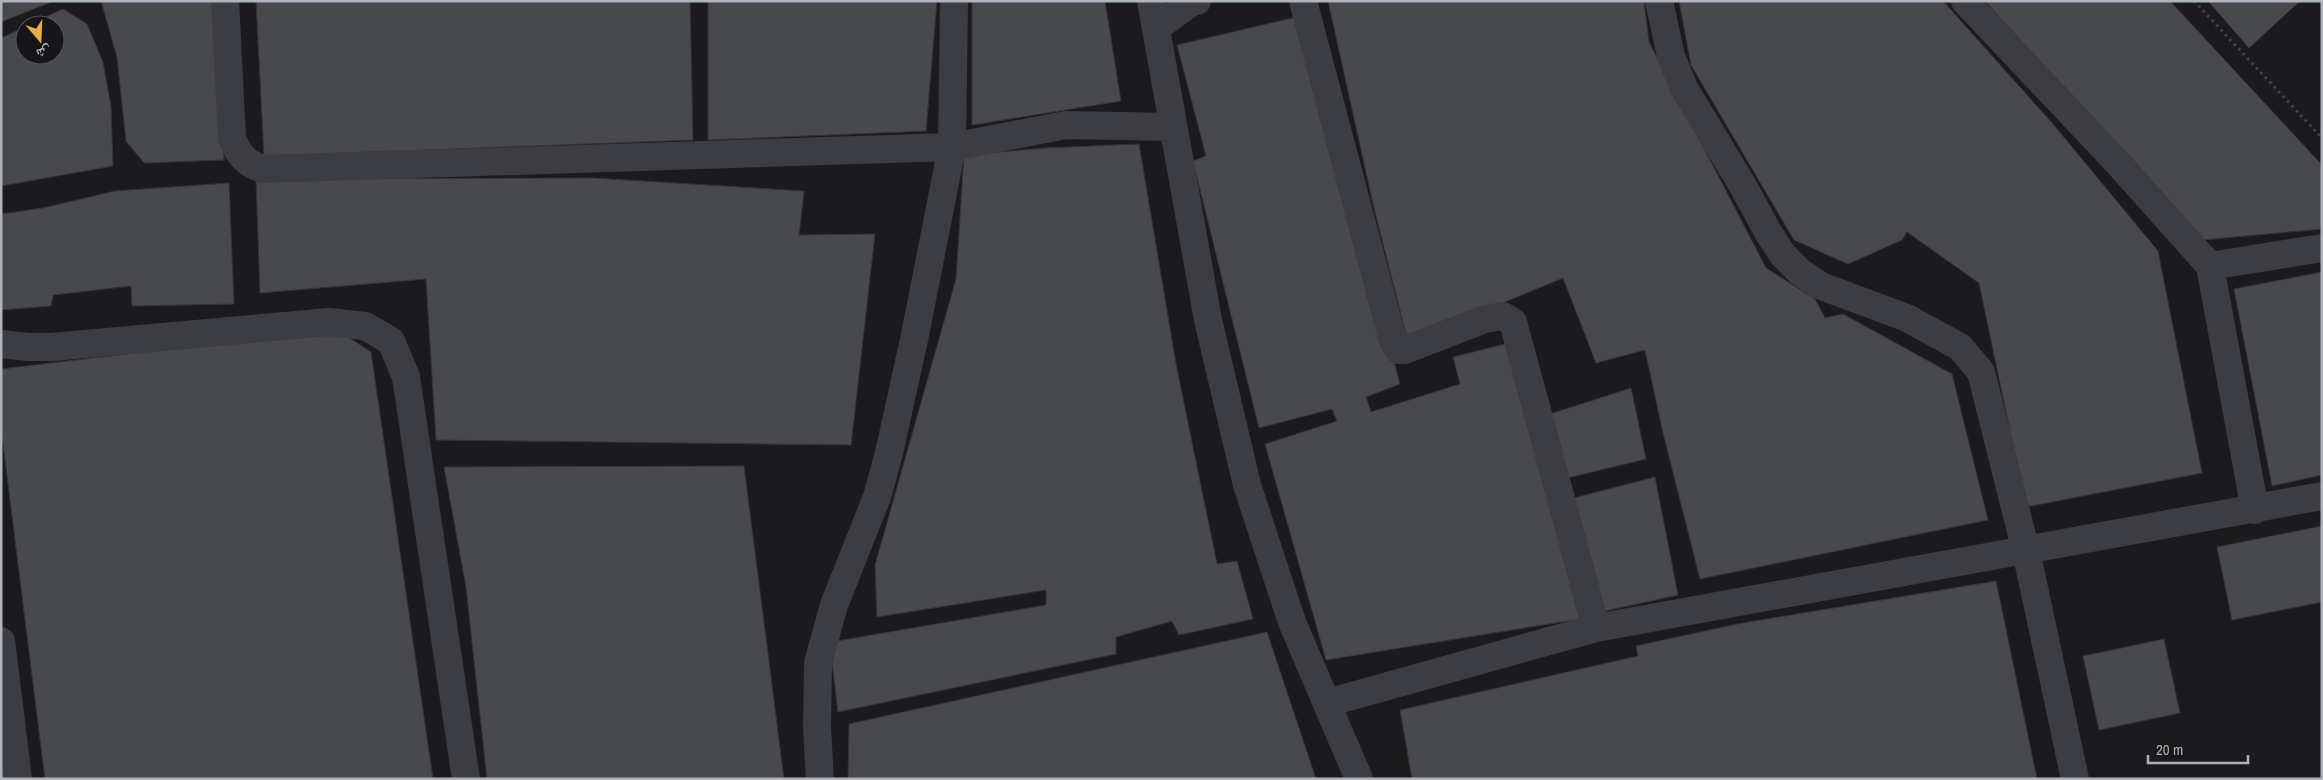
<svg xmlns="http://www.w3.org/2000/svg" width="2323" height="780" font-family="'Archivo Narrow','Noto Naskh Arabic',sans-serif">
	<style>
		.building { fill: #48494d; stroke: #353539 }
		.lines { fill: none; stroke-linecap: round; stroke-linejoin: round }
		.path { stroke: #424449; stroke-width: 3; stroke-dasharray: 2.5 4; stroke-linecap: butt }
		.minor { stroke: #3c3d42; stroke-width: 28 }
	</style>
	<rect width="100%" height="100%" fill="#1b1b1d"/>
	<path class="building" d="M1 1H54L1 22Z
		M101 1H218L224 160 144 163 126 141 117 57Z
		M256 1H690L693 140 264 156Z
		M708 1H937L926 131 708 140Z
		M972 1H1105L1121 101 972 125Z
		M1328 1H1644L1649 42 1766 268 1815 299 1825 318 1843 314 1952 374 1988 520 1700 579 1663 433 1645 350 1596 363 1563 278 1408 342 1374 208Z
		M1679 1H1943L2053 124 2158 251 2202 473 2026 507 1979 283 1907 232 1902 240 1848 264 1794 240 1691 65Z
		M1985 1H2170L2322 165V229L2202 240Z
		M2208 1H2300L2249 48Z
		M63 9 87 24 103 62 111 107 113 166 1 186V38L25 27V55H55V25H28Z
		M1301 16 1400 384 1366 397 1371 412 1460 384 1453 357 1509 343 1580 619 1326 660 1265 444 1337 421 1332 409 1259 428 1193 161 1206 156 1177 45Z
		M1139 144 1176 364 1217 564 1237 561 1253 619 1179 635 1172 621 1116 637V654L838 712 832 662 837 641 1046 605V590L877 617 875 565 956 279 964 155 1046 148Z
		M593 178 804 191 799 235 875 234 851 445 436 440 426 279 260 293 256 179Z
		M229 183 234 304 132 306 131 286 53 295 51 306 1 310V214L43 208 115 191Z
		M2322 272V475L2272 486 2234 289Z
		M336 329 371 352 433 779H45L1 428V369Z
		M1631 388 1646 459 1567 478 1547 415Z
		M744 466 784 779H487L466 587 444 467Z
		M1655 477 1678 595 1605 611 1570 499Z
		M2322 526V602L2232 620 2217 547Z
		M1996 581 2037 779H1412L1400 710 1638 656 1636 646 1737 624Z
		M1267 632 1316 779H848L849 724Z
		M2164 639 2180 713 2099 730 2083 656Z
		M1 728 6 779H1Z"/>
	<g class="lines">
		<path class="path" d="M2194 1 2322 138"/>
		<path class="minor" d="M225 1 232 138C238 154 246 164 263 169L952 147 1066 125 1173 127
			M1151 1 1208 320 1247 485 1292 622 1359 779
			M1303 1 1393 341 1399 350H1405L1485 319 1503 316 1513 322 1596 628
			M1659 1 1671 56 1684 88 1743 186 1768 232 1783 255 1800 272 1821 286 1907 318 1960 347 1981 372 2026 551 2075 779
			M1965 1 2117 162 2210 266 2255 510
			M1156 28 1192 2 1197 1
			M2210 266 2322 248
			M1 344 28 347H52L329 322 365 326 391 341 406 377 466 779
			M1 641 18 779
			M1327 703 1596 628 2322 496
			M820 779 817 728 818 663 834 605 877 497 889 453 915 335 952 147 954 1"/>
	</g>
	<rect width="2323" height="780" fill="none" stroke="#aeb3bc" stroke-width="5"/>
	<g transform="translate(40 40) rotate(161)"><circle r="24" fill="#161618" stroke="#53555a"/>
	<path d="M0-4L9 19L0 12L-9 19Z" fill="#eeab42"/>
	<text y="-8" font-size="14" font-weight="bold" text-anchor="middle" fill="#aeb3bc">ش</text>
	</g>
	<path d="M2148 755v8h100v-8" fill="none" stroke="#aeb3bc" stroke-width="2.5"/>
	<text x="2156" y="755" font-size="15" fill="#aeb3bc" stroke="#161618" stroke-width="4" paint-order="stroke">20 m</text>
</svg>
